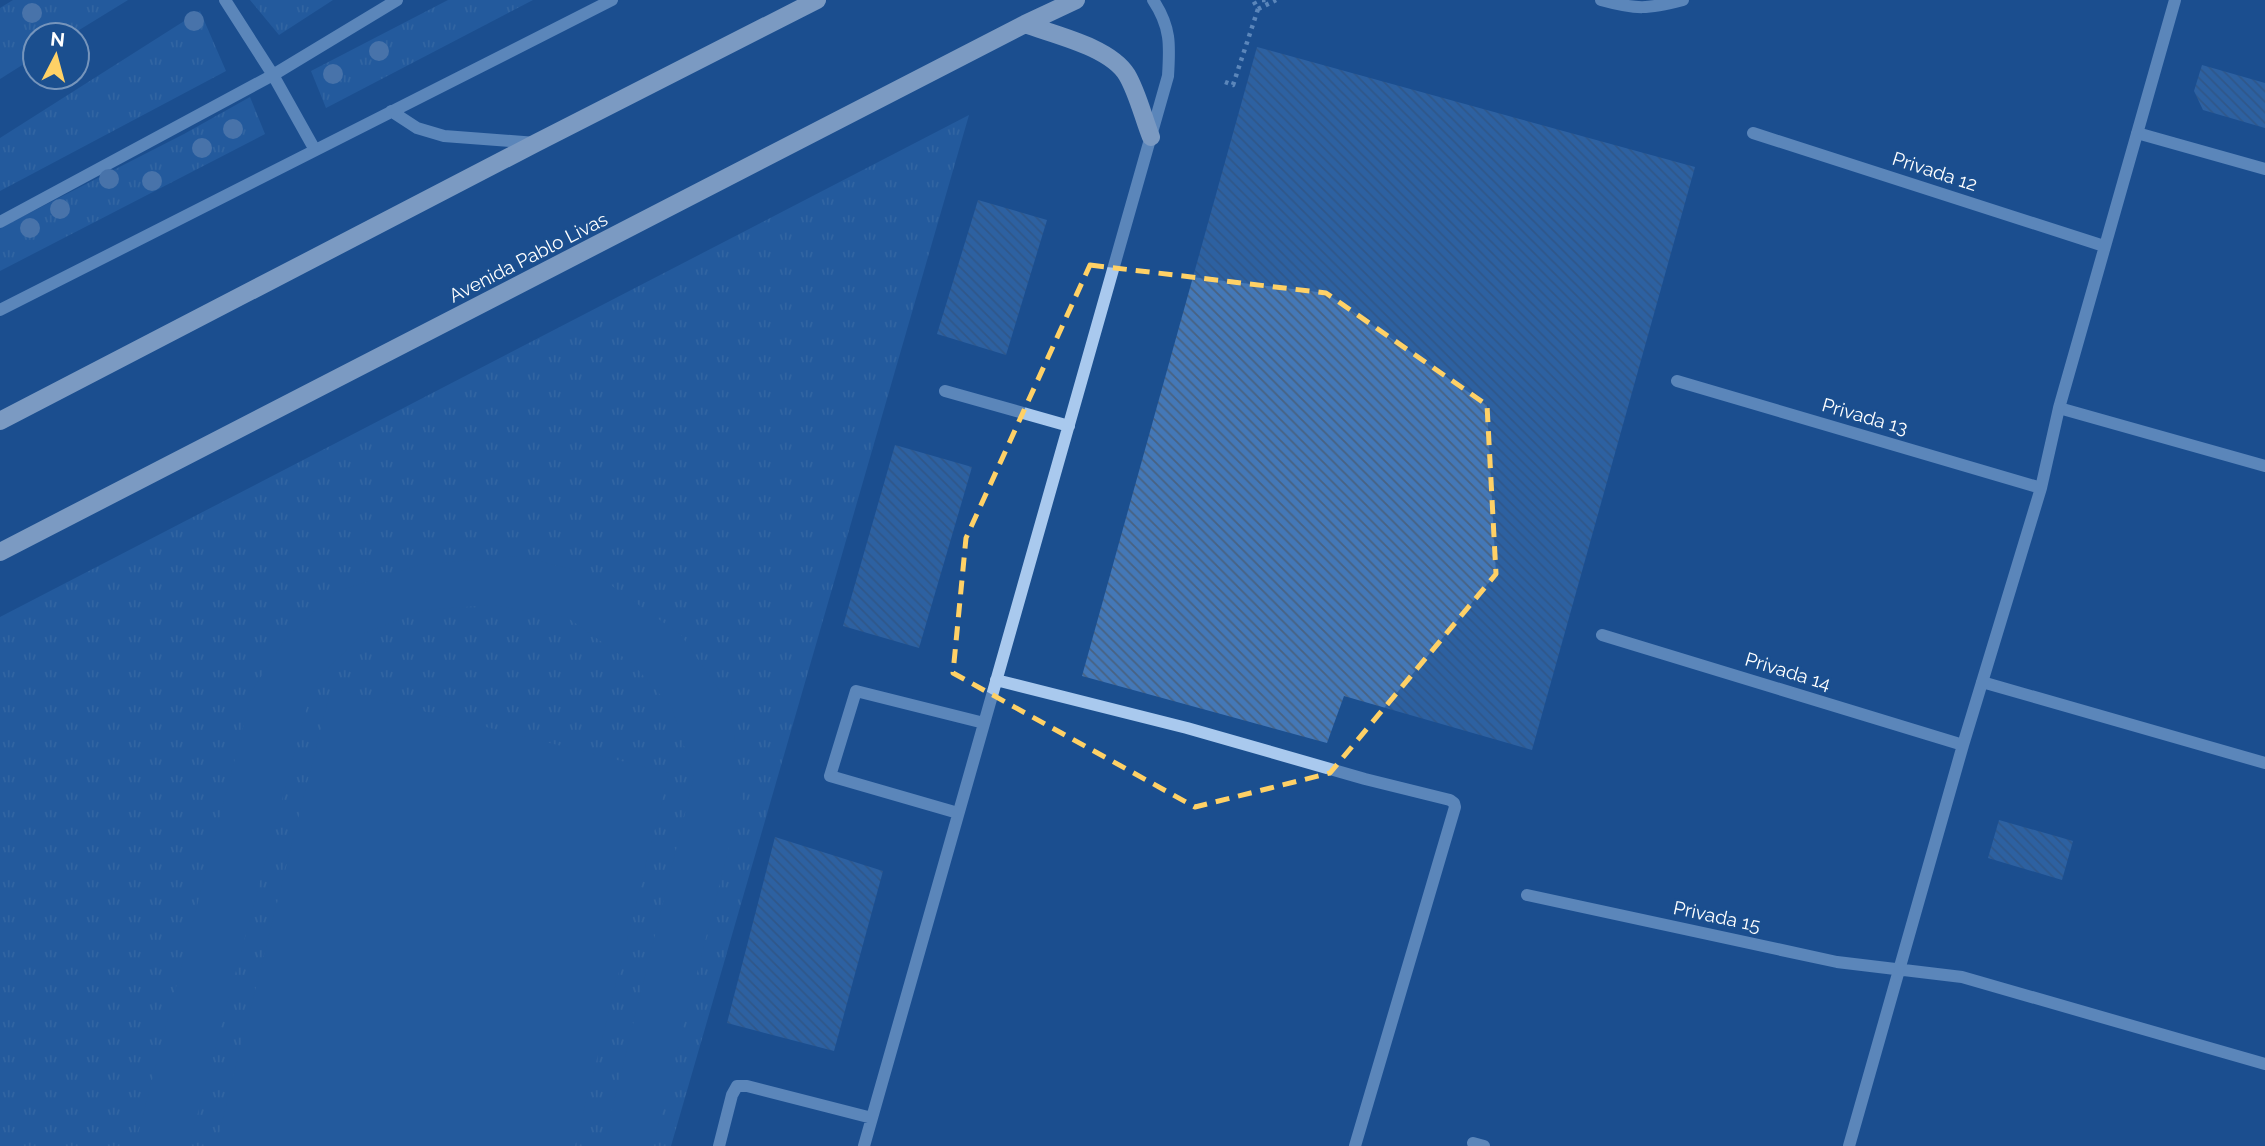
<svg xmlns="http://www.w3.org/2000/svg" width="2265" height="1146" font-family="Raleway,sans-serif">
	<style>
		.grass { fill: url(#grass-tufts) }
		.pitch { fill: #2e69ad }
		.building { fill: url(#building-back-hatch) }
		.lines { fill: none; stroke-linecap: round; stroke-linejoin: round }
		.path { stroke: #a9c9ee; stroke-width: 4.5; stroke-dasharray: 3.5 5; stroke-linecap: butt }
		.minor { stroke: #a9c9ee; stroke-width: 12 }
		.major { stroke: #f0f6ff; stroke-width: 18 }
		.tree { fill: #7ea0ca }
		.marked { fill: none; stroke: #ffd166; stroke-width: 5; stroke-dasharray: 14 9; stroke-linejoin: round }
		.labels { text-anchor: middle; stroke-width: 5; stroke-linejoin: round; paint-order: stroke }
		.street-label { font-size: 19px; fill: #fff; stroke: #1b4f8f }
	</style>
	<defs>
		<pattern id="grass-tufts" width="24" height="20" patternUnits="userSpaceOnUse" patternTransform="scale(1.75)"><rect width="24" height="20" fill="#2e69ad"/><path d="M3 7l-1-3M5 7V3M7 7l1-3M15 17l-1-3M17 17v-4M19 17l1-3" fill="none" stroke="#4d80b9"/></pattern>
		<pattern id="building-back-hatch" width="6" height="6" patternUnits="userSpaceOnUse" patternTransform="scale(1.75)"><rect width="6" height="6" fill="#4478b7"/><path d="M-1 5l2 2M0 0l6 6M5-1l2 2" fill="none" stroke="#486282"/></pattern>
	</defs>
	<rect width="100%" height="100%" fill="#1b4f8f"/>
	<path class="grass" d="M13 0H128L71 35H35V57L0 79V8Z
		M250 0H333L279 35Z
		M448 0H533L326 108 311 71Z
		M200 11 226 71 0 191V138Z
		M250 97 265 134 0 271V228L184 134Z
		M969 115 671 1146H0V617Z"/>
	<path class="pitch" d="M519 556 598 576 681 635 731 707 741 800 653 1146H603L694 777 672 708 633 664 568 618 491 605 425 610 362 634 313 684 189 1146H135L253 689 286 638 335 592 419 565Z
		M331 688 669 773 575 1146H216Z"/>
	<path class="building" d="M1257 47 1695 167 1532 750 1344 696 1327 743 1082 676Z
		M2202 65 2265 83V128L2203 110 2194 91Z
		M978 200 1047 220 1006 355 937 334Z
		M895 445 972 467 919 648 843 626Z
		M1999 820 2073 841 2062 880 1988 858Z
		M775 837 883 871 834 1051 727 1023Z"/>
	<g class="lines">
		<path class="path" d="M1262 0H1266
			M1258 9 1276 0
			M1225 82 1233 85 1258 9 1253 0"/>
		<path class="minor" d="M225 0 273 75 315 150
			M1601 0C1637 10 1648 9 1683 0
			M391 111 417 128 444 136 536 143
			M1753 133 2104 246
			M2137 133 2265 169
			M0 222 273 75 397 0
			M0 310 612 0
			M1677 381 2041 488
			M945 391 1069 426
			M2059 408 2265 466
			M1602 635 1963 745
			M996 680 1187 728 1365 779 1450 800 1454 803 1455 807 1355 1146
			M1982 682 2265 763
			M958 813 830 776 856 691 984 723
			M1527 895 1837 962 1962 977 2265 1064
			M1473 1143 1484 1146
			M719 1146 732 1095 737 1086H747L872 1118
			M864 1146 1168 76C1170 45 1171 27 1153 0
			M1849 1146 1963 745 2041 488 2059 408 2175 0"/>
		<path class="major" d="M1025 24C1055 35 1110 47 1127 75 1138 94 1143 117 1151 137
			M0 421 536 143 817 0
			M0 552 1025 24 1076 0"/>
	</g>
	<g class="tree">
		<circle cx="32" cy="13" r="10"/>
		<circle cx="194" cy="21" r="10"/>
		<circle cx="379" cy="51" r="10"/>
		<circle cx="333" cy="74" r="10"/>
		<circle cx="233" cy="129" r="10"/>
		<circle cx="202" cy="148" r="10"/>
		<circle cx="109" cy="179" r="10"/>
		<circle cx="152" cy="181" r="10"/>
		<circle cx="60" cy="209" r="10"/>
		<circle cx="30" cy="228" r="10"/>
	</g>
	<path d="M0 0H2265V1146H0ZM1090 265 1326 293 1487 405 1496 574 1330 773 1195 807 953 673 966 538Z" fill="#1b4f8f" fill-opacity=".55" fill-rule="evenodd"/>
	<path class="marked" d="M1090 265 1326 293 1487 405 1496 574 1330 773 1195 807 953 673 966 538Z"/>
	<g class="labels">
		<g class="street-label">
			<text transform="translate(1935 171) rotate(18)" y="7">Privada 12</text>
			<text transform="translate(528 257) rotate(-27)" y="7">Avenida Pablo Livas</text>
			<text transform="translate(1865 416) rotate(16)" y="7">Privada 13</text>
			<text transform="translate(1788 671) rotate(17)" y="7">Privada 14</text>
			<text transform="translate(1717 916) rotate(12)" y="7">Privada 15</text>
		</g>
	</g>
	<g transform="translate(56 56) rotate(6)"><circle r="33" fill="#1b4f8f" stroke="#7695bc" stroke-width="2"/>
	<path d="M0-5L12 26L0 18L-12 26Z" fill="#ffd166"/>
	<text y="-10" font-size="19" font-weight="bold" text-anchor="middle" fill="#ffffff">N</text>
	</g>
</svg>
